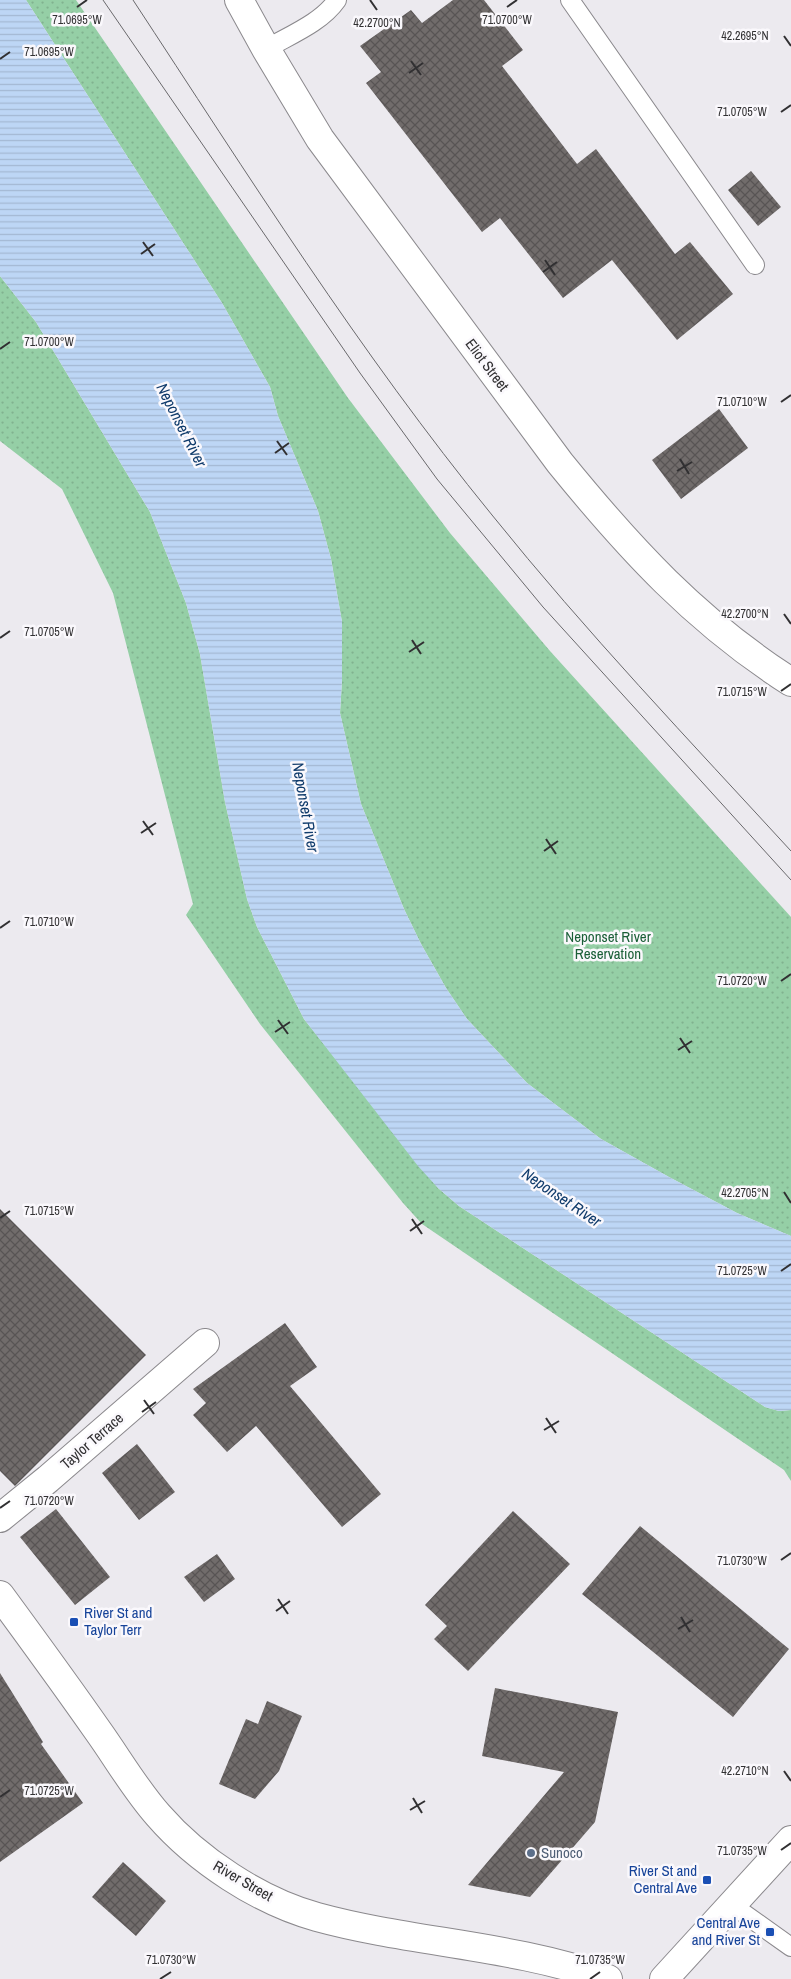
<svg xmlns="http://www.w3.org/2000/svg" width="791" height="1979" font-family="'Archivo Narrow',sans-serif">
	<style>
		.park { fill: url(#park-dots) }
		.water { fill: url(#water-rules) }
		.building { fill: url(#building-cross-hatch) }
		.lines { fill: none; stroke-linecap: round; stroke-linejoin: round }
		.service-casing { stroke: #8b898d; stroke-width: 20 }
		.minor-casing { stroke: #8b898d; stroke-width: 30 }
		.tertiary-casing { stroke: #8b898d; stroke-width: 30 }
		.secondary-casing { stroke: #8b898d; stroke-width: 30 }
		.service { stroke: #fff; stroke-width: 18 }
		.minor { stroke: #fff; stroke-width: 28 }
		.tertiary { stroke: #fff; stroke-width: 28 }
		.secondary { stroke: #fff; stroke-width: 28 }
		.tram { stroke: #6a696c; stroke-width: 1 }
		.ticks { fill: none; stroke: #313032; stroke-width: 2 }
		.transit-dot { fill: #1a4fb4; stroke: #faf8fc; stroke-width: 2 }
		.service-dot { fill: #5c6f8a; stroke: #faf8fc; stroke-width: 2 }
		.labels { text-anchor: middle; stroke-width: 5; stroke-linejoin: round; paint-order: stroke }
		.street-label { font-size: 15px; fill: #313032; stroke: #faf8fc }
		.park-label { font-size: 15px; fill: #1a5f37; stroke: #faf8fc }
		.transit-label { font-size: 15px; fill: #164399; stroke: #faf8fc; text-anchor: end }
		.service-label { font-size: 15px; fill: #4e5e75; stroke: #faf8fc; text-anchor: start }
		.water-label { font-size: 16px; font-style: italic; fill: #113c6c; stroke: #faf8fc }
		.ticks-label { font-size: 12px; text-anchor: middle; fill: #313032; stroke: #faf8fc; stroke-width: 5; stroke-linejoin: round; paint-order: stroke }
	</style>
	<defs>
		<pattern id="park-dots" width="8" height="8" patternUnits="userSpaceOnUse" patternTransform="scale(1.25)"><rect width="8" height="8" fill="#95cfa6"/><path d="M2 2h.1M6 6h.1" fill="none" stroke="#81b28f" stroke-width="1.8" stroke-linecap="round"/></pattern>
		<pattern id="water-rules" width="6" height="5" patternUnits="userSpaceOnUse" patternTransform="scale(1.25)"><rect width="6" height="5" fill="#bdd6f5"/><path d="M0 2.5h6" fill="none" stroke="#a3b8d2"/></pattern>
		<pattern id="building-cross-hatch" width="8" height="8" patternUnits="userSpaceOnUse" patternTransform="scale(1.25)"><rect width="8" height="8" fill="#716c6b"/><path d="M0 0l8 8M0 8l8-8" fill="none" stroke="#585454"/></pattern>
	</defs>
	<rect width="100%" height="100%" fill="#eceaef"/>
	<path class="park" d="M26 0H76L348 398 450 533 550 651 791 917V1236L737 1213 669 1177 601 1139 527 1083 467 1019 446 988 421 944 404 909 361 804 340 713 342 680V622L331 559 318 511 278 416 270 387 222 303Z
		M0 276 36 322 150 512 186 603 200 654 225 802 247 899 257 927 304 1019 438 1188 459 1206 765 1407 779 1411 791 1410V1481L784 1470 422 1224 403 1203 260 1024 186 915 193 904 113 593 62 489 0 441Z"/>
	<path class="water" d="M0 0H26L222 303 270 387 278 416 318 511 331 559 342 622V680L340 713 361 804 404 909 421 944 446 988 467 1019 527 1083 601 1139 669 1177 737 1213 791 1236V1410L779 1411 765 1407 459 1206 438 1188 418 1166 304 1019 257 927 247 899 225 802 200 654 186 603 150 512 36 322 0 276Z"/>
	<path class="building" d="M453 0H484L523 50 502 66 577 164 596 149 675 254 690 242 733 294 677 340 612 260 563 298 500 218 482 232 366 83 381 72 360 46 411 10 422 23Z
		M751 171 781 207 758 226 728 190Z
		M719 409 748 448 681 499 652 460Z
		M0 1209 146 1355 15 1486 0 1471Z
		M285 1323 317 1367 290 1386 381 1494 342 1527 256 1426 227 1452 193 1415 206 1403 193 1389Z
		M137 1444 175 1492 139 1520 102 1473Z
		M56 1509 110 1577 75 1605 20 1537Z
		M513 1511 570 1564 468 1671 434 1639 447 1626 425 1605Z
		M640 1526 789 1649 733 1717 582 1594Z
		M217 1554 235 1579 204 1602 184 1577Z
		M0 1673 43 1742 41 1744 83 1803 0 1862Z
		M495 1688 618 1712 595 1822 530 1897 468 1885 564 1772 482 1756Z
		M267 1701 302 1716 279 1771 255 1799 219 1784 246 1719 258 1724Z
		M123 1862 166 1901 136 1936 92 1897Z"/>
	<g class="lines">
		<g class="service-casing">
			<path id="service" d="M570 0 755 265
				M266 49C290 35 321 23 337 0
				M732 1905 791 1947"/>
		</g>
		<g class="minor-casing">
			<path id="minor" d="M0 1518 48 1479 205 1343"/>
		</g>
		<g class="tertiary-casing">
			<path id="tertiary" d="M239 0 266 49 320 139 560 463C630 549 696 621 791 682
				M664 1979 791 1840"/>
		</g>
		<g class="secondary-casing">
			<path id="secondary" d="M0 1595C33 1640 66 1685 98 1731 118 1759 135 1789 158 1815 197 1860 259 1901 317 1917 412 1943 514 1945 608 1979"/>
		</g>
		<use href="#service" class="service"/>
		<use href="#minor" class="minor"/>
		<use href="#tertiary" class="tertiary"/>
		<use href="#secondary" class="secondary"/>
		<path class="tram" d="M103 0 360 373 437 479 543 607 791 880
			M133 0C248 175 360 353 492 515 586 632 690 741 791 851"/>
	</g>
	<path class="ticks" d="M370 0 377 10M77 7 87 0M507 7 517 0M784 36 791 46M0 59 10 52M411 61 421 75M409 73 423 63M781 112 791 105M143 242 153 256M141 254 155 244M545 260 555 275M543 272 557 262M0 349 10 342M781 402 791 395M277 441 287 455M275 453 289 443M680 459 689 474M677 471 692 462M784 614 791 624M0 638 10 631M412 640 421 654M409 652 424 642M781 691 791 684M143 821 153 835M141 833 156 823M546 839 556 854M544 851 558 841M0 928 10 921M781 981 791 974M278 1020 288 1034M275 1032 290 1022M680 1038 690 1053M678 1050 692 1041M784 1192 791 1203M0 1218 10 1211M412 1219 422 1234M410 1231 424 1221M781 1271 791 1264M144 1400 154 1414M142 1412 156 1402M546 1418 556 1433M544 1430 559 1421M0 1508 10 1501M781 1560 791 1553M278 1599 288 1614M276 1611 290 1601M681 1617 690 1632M678 1629 693 1620M784 1771 791 1781M0 1797 10 1790M413 1798 422 1813M410 1810 425 1801M781 1850 791 1843M160 1979 171 1972M590 1979 600 1972"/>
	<g class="transit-dot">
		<rect x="69" y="1617" width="10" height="10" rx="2.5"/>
		<rect x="702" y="1875" width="10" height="10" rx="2.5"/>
		<rect x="765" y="1927" width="10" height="10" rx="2.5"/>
	</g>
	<circle class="service-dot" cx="531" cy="1853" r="5"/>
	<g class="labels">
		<g class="street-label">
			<text transform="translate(487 365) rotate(53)" y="5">Eliot Street</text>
			<text transform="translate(92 1441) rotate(-41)" y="5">Taylor Terrace</text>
			<text transform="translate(243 1881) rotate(30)" y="5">River Street</text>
		</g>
		<g class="park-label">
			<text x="608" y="942">Neponset River<tspan x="608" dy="17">Reservation</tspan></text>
		</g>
		<g class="transit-label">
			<text x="84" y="1618" text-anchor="start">River St and<tspan x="84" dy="17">Taylor Terr</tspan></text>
			<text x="697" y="1876">River St and<tspan x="697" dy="17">Central Ave</tspan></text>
			<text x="760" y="1928">Central Ave<tspan x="760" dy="17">and River St</tspan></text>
		</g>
		<g class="service-label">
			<text x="541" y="1858">Sunoco</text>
		</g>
		<g class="water-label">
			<text transform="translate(182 425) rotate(63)" y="6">Neponset River</text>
			<text transform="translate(306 807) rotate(80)" y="6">Neponset River</text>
			<text transform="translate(562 1197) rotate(34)" y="6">Neponset River</text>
		</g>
	</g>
	<g class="ticks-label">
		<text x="77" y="24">71.0695°W</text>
		<text x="507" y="24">71.0700°W</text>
		<text x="377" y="27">42.2700°N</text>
		<text x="745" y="40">42.2695°N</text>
		<text x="49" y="56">71.0695°W</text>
		<text x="742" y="116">71.0705°W</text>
		<text x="49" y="346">71.0700°W</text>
		<text x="742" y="406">71.0710°W</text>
		<text x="745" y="618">42.2700°N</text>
		<text x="49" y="636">71.0705°W</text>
		<text x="742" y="696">71.0715°W</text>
		<text x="49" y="926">71.0710°W</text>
		<text x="742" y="985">71.0720°W</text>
		<text x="745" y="1197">42.2705°N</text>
		<text x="49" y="1215">71.0715°W</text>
		<text x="742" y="1275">71.0725°W</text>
		<text x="49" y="1505">71.0720°W</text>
		<text x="742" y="1565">71.0730°W</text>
		<text x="745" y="1775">42.2710°N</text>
		<text x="49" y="1795">71.0725°W</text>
		<text x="742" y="1855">71.0735°W</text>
		<text x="171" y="1964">71.0730°W</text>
		<text x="600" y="1964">71.0735°W</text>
	</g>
</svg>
